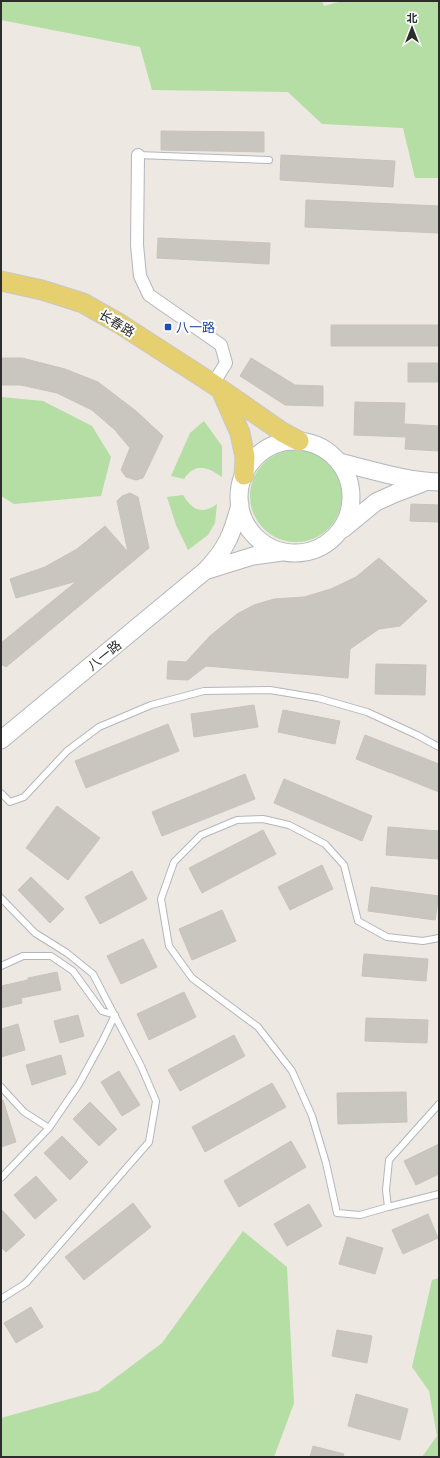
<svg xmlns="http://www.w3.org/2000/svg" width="440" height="1458" font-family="Inter,'Noto Sans SC',sans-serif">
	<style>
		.green { fill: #b4dea3 }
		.building { fill: #c9c6bf; stroke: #c8c4ba }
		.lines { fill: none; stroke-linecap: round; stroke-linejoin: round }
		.service-casing { stroke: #b4b6bf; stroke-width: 8 }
		.minor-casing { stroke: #b4b6bf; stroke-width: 14 }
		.secondary-casing { stroke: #b4b6bf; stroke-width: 19 }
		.primary-casing { stroke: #c8c8c8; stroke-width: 21 }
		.service { stroke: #fff; stroke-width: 6 }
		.minor { stroke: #fff; stroke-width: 12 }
		.secondary { stroke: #fff; stroke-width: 17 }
		.primary { stroke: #e5cf6e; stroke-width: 19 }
		.transit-dot { fill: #1a4fb4; stroke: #fff; stroke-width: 1.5 }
		.labels { text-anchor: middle; stroke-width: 4; stroke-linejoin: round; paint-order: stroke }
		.street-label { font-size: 13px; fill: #2d2d2d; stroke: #fff }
		.transit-label { font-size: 13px; fill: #164399; stroke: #fff; text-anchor: start }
	</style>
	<rect width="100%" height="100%" fill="#ede8e1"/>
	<path class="green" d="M1 1H322L324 6 342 1H439V178H415L403 128 322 124 288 92 152 90 140 47 1 20Z
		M1 397 43 401 92 426 111 457 101 496 14 504 1 496Z
		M204 421 222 446V477C207 467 196 462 184 479L171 476 190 433Z
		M250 496a46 46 0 1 1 92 0a46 46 0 1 1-92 0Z
		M183 495C192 510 202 515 217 504L215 523 208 535 188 550 176 525 167 497Z
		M243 1231 287 1267 294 1403 274 1457H1V1418L98 1391 162 1343Z
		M439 1278V1457H422L437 1436 429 1391 412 1367 432 1280Z"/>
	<path class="building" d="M161 131 264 132V152L161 150Z
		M281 155 395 161 393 187 280 180Z
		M306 200 439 206V233L305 227Z
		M158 238 270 243 269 264 157 258Z
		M331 325H439V346H331Z
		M1 358H22L65 369 98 382 136 411 163 436 143 478 136 480 126 477 121 470 130 448 115 430 92 410 57 393 21 385H1Z
		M251 358 295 385 323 386V406L285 405 240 376Z
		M408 363H439V382H408Z
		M355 402 405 403 404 424 439 426V451L405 449 406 437 354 435Z
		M130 493 138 497 149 548 6 667 1 664V643L77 581 16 598 10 579 45 567 77 549 105 526 128 552 117 501 122 496Z
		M411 504 439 505V522L410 521Z
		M379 558 427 601 400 626 379 629 350 649 348 678 206 666 188 680 167 679 168 661 186 662 210 636 237 614 254 605 274 599 304 597 331 589 356 577Z
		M376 664 426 665 425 695 375 694Z
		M254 705 258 727 194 737 191 714Z
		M283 710 340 721 335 744 278 732Z
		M168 724 179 751 86 788 75 761Z
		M365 735 439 764V792L392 773V769L391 773 356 759Z
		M245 774 255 799 162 836 152 812Z
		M284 779 372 816 362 841 274 803Z
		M57 806 100 838 68 880 26 848Z
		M388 827 439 831V859L386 855Z
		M263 830 276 854 202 893 189 868Z
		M322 865 333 889 290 910 278 887Z
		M132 871 147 899 100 924 85 897Z
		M31 877 64 909 50 923 18 890Z
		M371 887 439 896 435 920 368 911Z
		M222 910 236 941 192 960 179 929Z
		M143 939 157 967 121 984 107 956Z
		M364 954 428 959 426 981 362 976Z
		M57 972 61 990 21 998 22 1003 1 1008V986L28 980V978Z
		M184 992 196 1017 149 1040 137 1014Z
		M78 1015 84 1036 60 1043 54 1021Z
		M366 1018 428 1020 427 1043 365 1041Z
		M18 1024 25 1050 1 1057V1029Z
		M234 1035 245 1056 180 1091 168 1070Z
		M61 1055 66 1074 32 1085 26 1065Z
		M119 1071 140 1105 122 1116 101 1082Z
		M272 1083 286 1107 205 1152 192 1127Z
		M406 1092 407 1122 338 1124 337 1093Z
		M1 1100H3L16 1142 1 1147Z
		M90 1102 117 1129 99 1146 73 1119Z
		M62 1136 88 1162 70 1180 44 1153Z
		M291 1141 306 1167 239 1207 224 1181Z
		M439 1144V1174L416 1185 404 1161Z
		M36 1176 57 1200 35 1219 14 1195Z
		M133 1203 151 1227 84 1280 65 1257Z
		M309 1204 322 1226 287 1246 274 1224Z
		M1 1209 25 1235 6 1252 1 1247Z
		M428 1214 438 1238 403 1254 392 1230Z
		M347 1237 383 1248 375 1274 339 1264Z
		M31 1307 43 1327 16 1343 4 1323Z
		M337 1330 372 1336 367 1363 332 1356Z
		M356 1394 408 1409 400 1440 348 1426Z
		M313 1446 344 1454 343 1457H310Z"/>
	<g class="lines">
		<g class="service-casing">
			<path id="service" d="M138 155 269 160
				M1 793 10 802 24 797 67 751 99 727 151 705 204 691 270 690 318 698 367 712 417 735 439 747
				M1 898 35 933 67 953 93 974 141 1066 156 1101 149 1142 26 1283 1 1299
				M1 966 23 956H51L73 971 102 1011 115 1015 103 1040 79 1084 49 1128 1 1178
				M1 1087 24 1112 49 1128
				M439 1104 389 1160 386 1190 388 1207 439 1194
				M388 1207 360 1215 337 1213 326 1163 312 1116 292 1071 258 1027 192 978 169 946 161 899 174 862 201 835 237 820 263 819 289 825 325 844 344 865 358 921 387 937 423 941 439 938"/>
		</g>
		<g class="minor-casing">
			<path id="minor" d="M138 155 137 245 140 276 149 295 221 345 226 363 213 384"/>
		</g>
		<g class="secondary-casing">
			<path id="secondary" d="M239 497a56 56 0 1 1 112 0a56 56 0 1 1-112 0Z
				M339 462C372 470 405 481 439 482
				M343 529 376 502 396 493 425 482
				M208 570 253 556 282 552
				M1 740 206 570C227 548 232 534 240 505"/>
		</g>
		<g class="primary-casing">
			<path id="primary" d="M1 281 42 290 83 303 120 324 213 384 282 432 299 441
				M222 392 240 433 245 457 244 475"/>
		</g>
		<use href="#service" class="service"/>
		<use href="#minor" class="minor"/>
		<use href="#secondary" class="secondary"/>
		<use href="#primary" class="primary"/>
	</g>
	<rect class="transit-dot" x="164" y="323" width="8" height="8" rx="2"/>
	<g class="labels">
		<g class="street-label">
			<text transform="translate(117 323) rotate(31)" y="5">长春路</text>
			<text transform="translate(104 655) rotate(-39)" y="5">八一路</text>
		</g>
		<g class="transit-label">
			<text x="176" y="332">八一路</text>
		</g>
	</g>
	<rect width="440" height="1458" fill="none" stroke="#2d2d2d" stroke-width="4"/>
	<g transform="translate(412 28)" stroke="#ffffff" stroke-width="3" paint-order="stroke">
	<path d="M0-3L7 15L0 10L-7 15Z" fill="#2d2d2d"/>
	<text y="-6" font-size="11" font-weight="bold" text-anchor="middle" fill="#2d2d2d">北</text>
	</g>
</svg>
